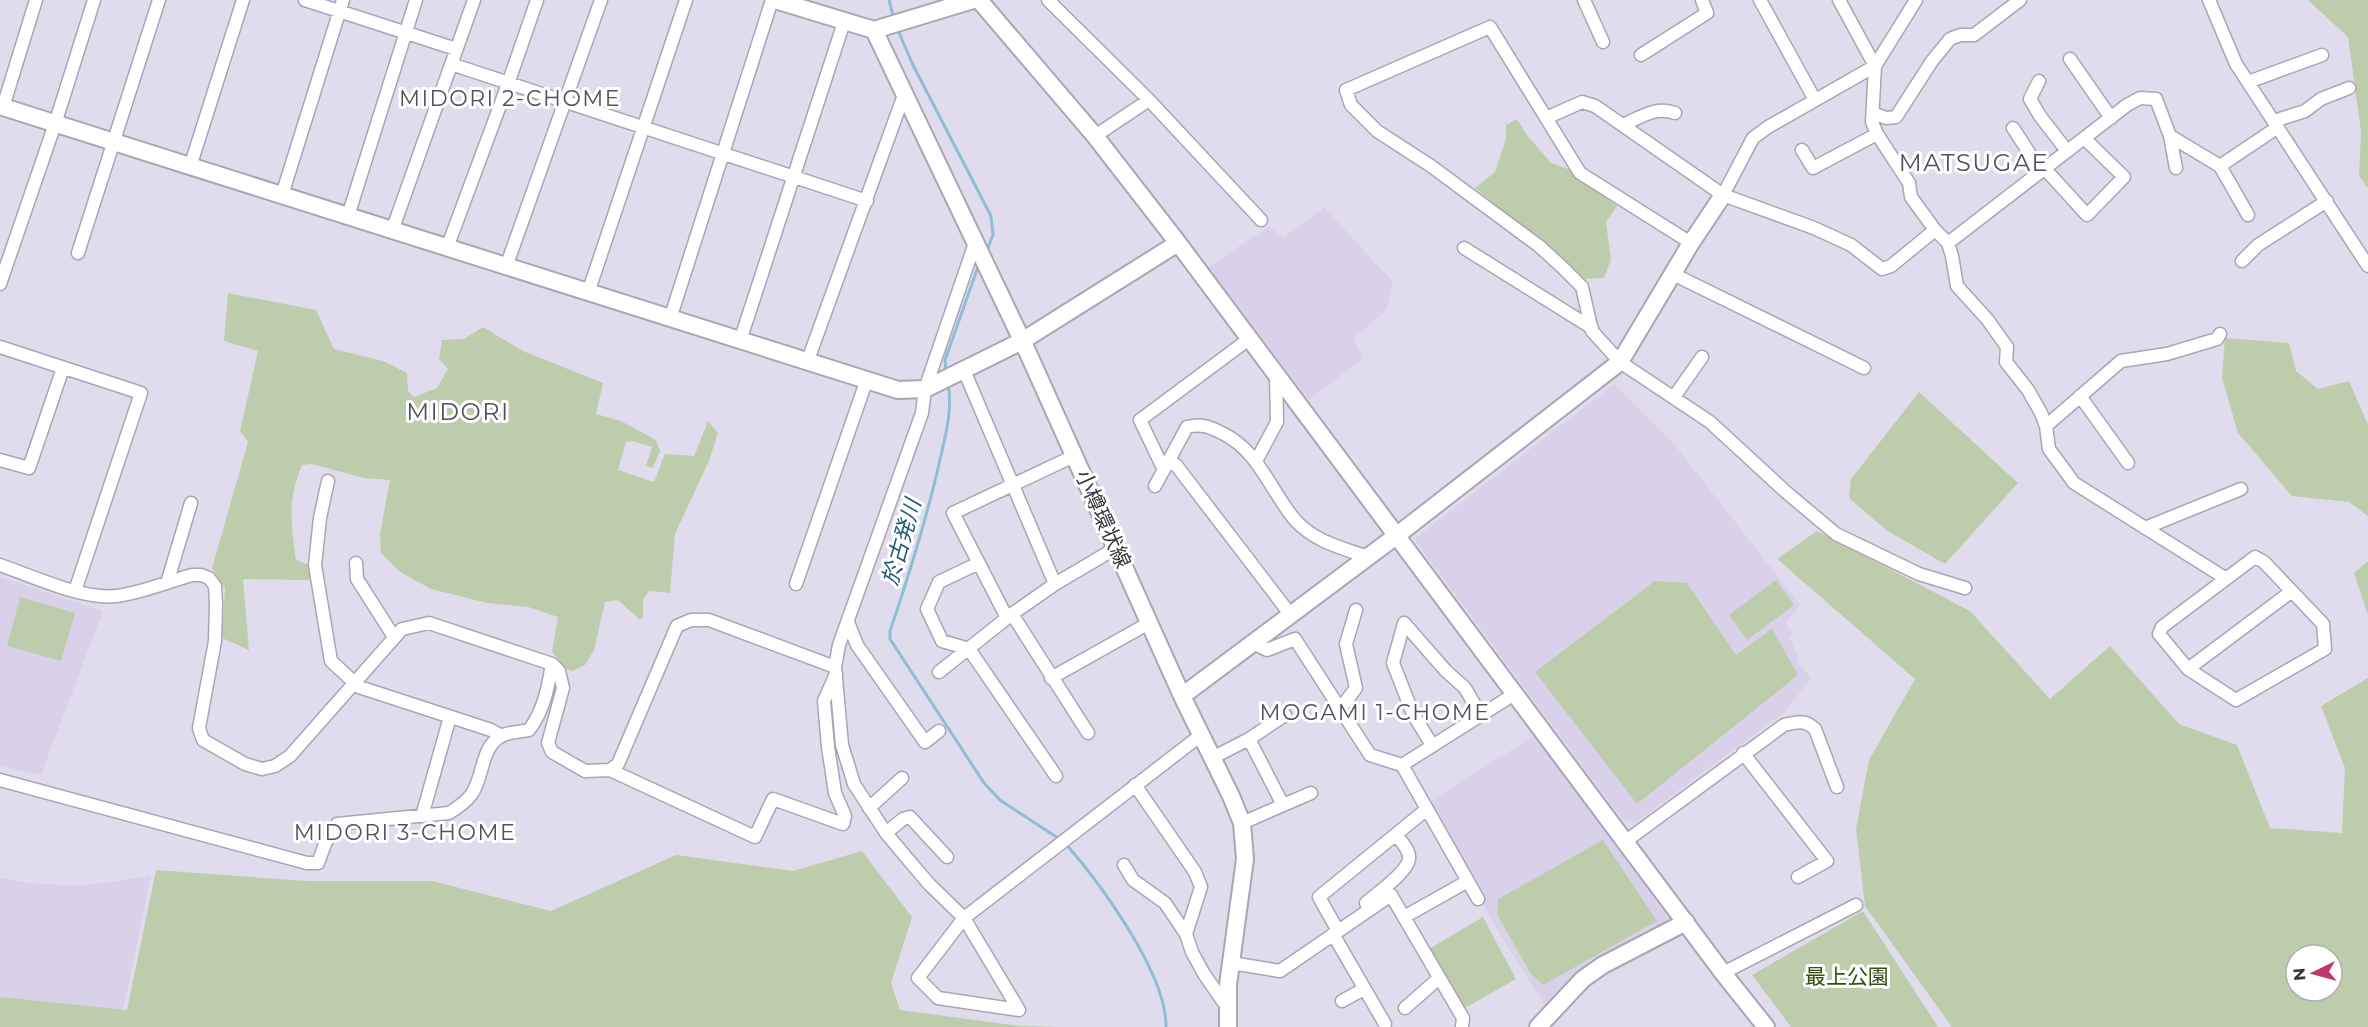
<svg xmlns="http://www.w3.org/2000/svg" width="2368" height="1027" font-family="Montserrat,'Noto Sans JP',sans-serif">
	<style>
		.built { fill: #d9d1e9 }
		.green { fill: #bdcdab; fill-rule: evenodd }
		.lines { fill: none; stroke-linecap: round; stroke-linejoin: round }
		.stream { stroke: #8ebed4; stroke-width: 3 }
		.street-casing { stroke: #aaa4b5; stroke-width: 15 }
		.secondary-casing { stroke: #aaa4b5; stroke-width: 20 }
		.street { stroke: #fff; stroke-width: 12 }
		.secondary { stroke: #fff; stroke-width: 16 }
		.labels { text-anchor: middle; stroke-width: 6; stroke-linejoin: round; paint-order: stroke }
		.street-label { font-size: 21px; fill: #37343b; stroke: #fff }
		.park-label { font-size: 21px; fill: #364d10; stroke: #fff }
		.neighbourhood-label { font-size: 22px; letter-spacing: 1.5px; fill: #55505e; stroke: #fff }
		.water-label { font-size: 22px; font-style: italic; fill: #1f5b73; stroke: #fff }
		.quarter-label { font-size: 24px; letter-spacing: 1.5px; fill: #55505e; stroke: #fff }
	</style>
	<rect width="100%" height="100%" fill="#e1dced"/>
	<path class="built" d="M1324 207 1393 282 1387 309 1353 339 1363 358 1309 400 1208 267 1269 226 1283 238Z
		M1614 384 1675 445 1800 605 1786 623 1793 634 1789 638 1799 656 1797 660 1811 679 1784 712 1635 823 1622 819 1414 539Z
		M0 577 103 611 41 775 0 766Z
		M1535 735 1670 920 1666 927 1572 978 1574 982 1544 1004 1488 915 1479 890 1429 802Z
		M151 876 124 1007 117 1027H0V878L28 883 80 886Z"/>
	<path class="green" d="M2308 0H2368V188L2359 176 2361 131 2348 37Z
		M1517 119 1526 134 1551 163 1568 169 1617 206 1606 222 1611 260 1604 278 1584 279 1561 257 1475 188 1495 172 1506 139V125Z
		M228 293 316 310 334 349 383 361 407 373 408 391 414 397 437 388 448 369 439 359 442 340 464 339 483 327 523 351 603 383 596 414 621 421 656 440 660 451 653 468 646 466 652 447 632 441 626 442 618 470 654 482 665 454 694 456 708 421 718 433 709 461 675 534 670 593 649 591 643 600V616L640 620 618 600 605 602 594 650 585 665 572 671 567 669 552 652 558 617 528 607 487 603 431 589 400 572 381 553 380 534 390 480 364 478 312 464 302 465C287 502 291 521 296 560L309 565 313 573 309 580 243 579 249 650 222 638 225 588 212 568 248 442 240 431 258 351 224 341Z
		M2225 338 2289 343 2296 371 2318 389 2349 381 2368 425V516L2349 502 2292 496 2238 433 2222 378Z
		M1919 392 2018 483 1945 564 1886 530 1849 498 1851 479Z
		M1817 531 1970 611 2050 699 2110 646 2179 724 2237 745 2270 828 2342 833 2345 768 2321 706 2368 678V1027H1952L1865 906 1856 829 1869 760 1915 679 1777 559ZM2296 955H2332V991H2296Z
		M2368 561V615L2354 573Z
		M1776 580 1794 605 1747 640 1729 615Z
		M1655 581 1687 583 1736 655 1772 629 1798 675 1637 804 1535 672Z
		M20 597 75 613 61 661 7 646Z
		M1603 840 1657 921 1543 985 1530 973 1497 914 1498 899Z
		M862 851 912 917 891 983 900 1010 1020 1026 1061 1027H0V997L127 1010 156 870 306 881H432L551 911 676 855 793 871Z
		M1863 911 1938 1027H1791L1752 975Z
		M1483 917 1516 979 1465 1008 1429 949Z"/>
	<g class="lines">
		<path class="stream" d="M889 0 894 19
			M897 28 913 65 991 216 993 235 987 250
			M946 374 945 360 979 264
			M948 383C953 411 945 437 939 464 926 521 909 575 890 631V639L984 783 1000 800 1061 840
			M1066 844C1100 883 1167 974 1166 1027"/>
		<g class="street-casing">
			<path id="street" d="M305 0 456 49
				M1048 0 1149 100 1261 220
				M1584 0 1603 42
				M1760 0 1815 100
				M1839 0 1875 66 1872 122 1877 134 1909 183 1911 197 1935 230 1948 243 1952 256 1957 286 1987 319 2007 347 2006 362 2028 390 2041 413 2046 426 2049 449 2074 483 2225 578
				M2209 0 2236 64 2368 266
				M1641 55 1707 13 1702 0
				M2070 59 2111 118
				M451 64 867 201
				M2039 81 2030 99 2040 116 2067 151
				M2248 82 2322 55
				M3 107 36 0
				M1873 113 1886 118 1896 117 1932 61 1950 39 1960 35H1974L2020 0
				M1546 118 1582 102 1595 106 1723 195 1814 228 1851 245 1882 269 1891 266 1935 230
				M2274 121 2305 111 2321 99 2349 88
				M1623 125C1641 117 1656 106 1675 113
				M2013 128 2041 171
				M1095 136 1149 100
				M2170 136 2176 168
				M1802 150 1813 168 1877 134
				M2220 166 2278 127
				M190 167 243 0
				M2045 169 2087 215 2124 177 2084 138
				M282 195 343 0
				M1723 195 1753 138 1768 127 1875 66 1916 0
				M348 216 416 0
				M392 231 474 0
				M975 243 925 389 922 413 839 645 835 667 842 745 854 784 886 833 906 857 929 884 964 918 1019 1010 938 998 918 978 964 918 1201 735
				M1691 243 1580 173 1490 27 1346 90 1351 105 1377 131 1431 166 1539 246 1561 266 1582 287 1592 331 1620 362 1710 422 1786 492 1836 534 1919 574 1965 588
				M1948 243 2127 105 2140 98 2156 99 2170 136 2220 166 2248 215
				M447 248 508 84 537 0
				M1464 248 1592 328
				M78 253 159 0
				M2242 261 2258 245 2327 201
				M506 267 601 0
				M1673 274 1864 368
				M0 284 55 124 94 0
				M588 293 686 0
				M670 319 772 0
				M740 341 844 22
				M0 347 141 393 75 591
				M808 360 905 92
				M963 368 1055 584
				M2080 396 2128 463
				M1674 397 1702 357
				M2046 426 2121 361 2167 354 2217 339 2220 334
				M0 460 29 468 63 368
				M1169 461 1176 465 1290 614
				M1256 461 1277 422 1276 376
				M1164 470 1140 420 1249 339
				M328 481 320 518 315 565 331 661 359 687 491 730 502 736
				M1155 486 1187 427C1201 423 1210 427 1222 433 1259 451 1270 490 1295 520 1315 542 1342 548 1368 557
				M2145 528 2241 489
				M2255 557 2264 562 2323 624 2325 649 2236 700 2188 669 2159 634 2162 627Z
				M356 563 357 579 394 637
				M979 563 939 582 927 609 942 641 969 649 1056 776
				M0 565C32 576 83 600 116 596 142 593 167 582 192 575H201L209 578 215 586 216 604 215 641 199 728 203 740 245 764 262 769 275 766 290 756 402 629 429 623 552 664 559 671 563 688 548 743 552 752 585 771 610 770 618 764 677 626 691 620H709L835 667
				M167 583 191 503
				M796 584 867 379
				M1012 614 1088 733
				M1007 618 953 513 1074 456
				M848 622 857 645 925 742 939 731
				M1253 643 1267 650 1295 639 1370 755 1402 765 1478 899
				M2188 669 2292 591
				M939 672 1012 614 1055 584 1116 548
				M1051 678 1149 623
				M1340 709 1356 688 1346 644 1356 610
				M1249 739 1283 805
				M1432 745 1413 714 1393 663 1404 623 1446 671 1465 688 1480 714
				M1743 753 1827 861 1798 877
				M1212 758 1249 739 1285 715
				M1402 765 1516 693
				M610 770 755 837 773 799 843 824 845 816 835 793 828 747 824 701 836 674
				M0 780 307 863H318L325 844 337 824 449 813C457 808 465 803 471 795 484 778 480 748 501 736 508 732 520 732 529 730 544 710 548 688 552 664
				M1135 785 1195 872 1201 887 1186 934 1192 952 1204 974 1227 1007
				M869 808 902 778
				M422 816 450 717
				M1242 823 1311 793
				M886 833 903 819 910 817 947 857
				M1626 841 1784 725C1796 722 1805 719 1815 729L1837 787
				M1124 865 1133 880 1165 903 1186 934
				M1369 910 1366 903C1377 893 1407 873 1409 859 1410 850 1401 841 1396 835
				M1404 917 1468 881
				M1338 931 1319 897 1427 809
				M1333 934 1385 1024
				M1231 963 1280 971 1391 895 1463 1018 1462 1027
				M1723 973 1856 905
				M1342 1001 1364 989
				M1405 1008 1439 978"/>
		</g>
		<g class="secondary-casing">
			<path id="secondary" d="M775 0 874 30 973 0
				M979 0 1095 136 1178 243 1723 973 1766 1027
				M874 30 1028 353 1182 696 1231 796 1242 823 1245 859 1228 985V1027
				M0 106 898 390 925 389 1022 341 1178 243
				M1182 696 1396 536 1620 362 1691 243 1723 195
				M1538 1027 1583 979 1603 965 1686 922"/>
		</g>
		<use href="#street" class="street"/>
		<use href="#secondary" class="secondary"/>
	</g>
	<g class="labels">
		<g class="street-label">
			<text transform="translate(1103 519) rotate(66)" y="7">小樽環状線</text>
		</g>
		<g class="park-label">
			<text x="1847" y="984">最上公園</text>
		</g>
		<g class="neighbourhood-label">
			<text x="510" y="106">MIDORI 2-CHOME</text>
			<text x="1375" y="720">MOGAMI 1-CHOME</text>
			<text x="405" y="840">MIDORI 3-CHOME</text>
		</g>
		<g class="water-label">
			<text transform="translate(901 542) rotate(-74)" y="8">於古発川</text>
		</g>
		<g class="quarter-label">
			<text x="1974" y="171">MATSUGAE</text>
			<text x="458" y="420">MIDORI</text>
		</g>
	</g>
	<g transform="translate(2314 973) rotate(265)"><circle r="28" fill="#ffffff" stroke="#afaeb1" stroke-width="1.5"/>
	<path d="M0-4.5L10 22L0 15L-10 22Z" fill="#c03670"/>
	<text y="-9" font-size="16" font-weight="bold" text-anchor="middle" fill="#37343b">N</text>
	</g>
</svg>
